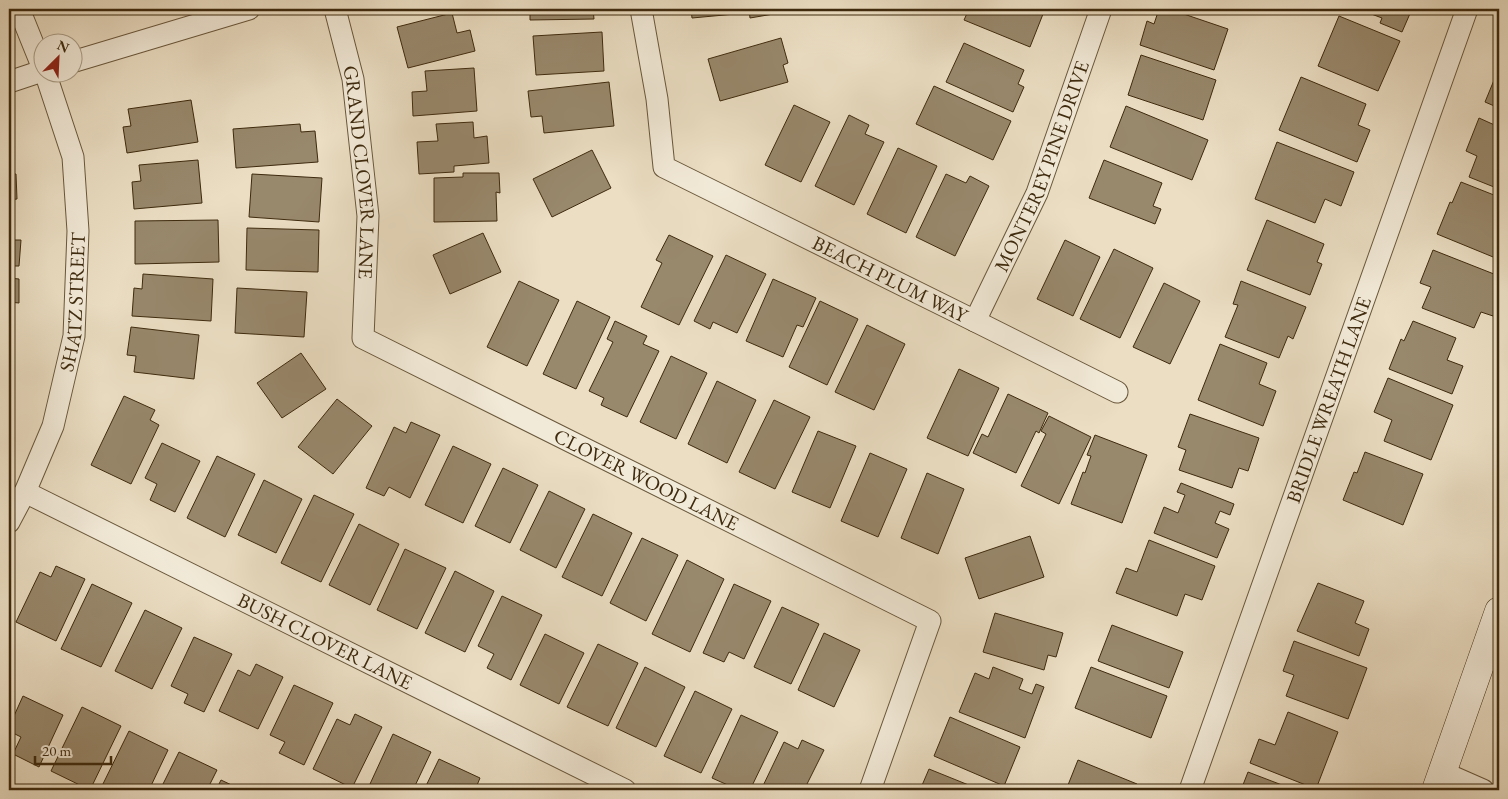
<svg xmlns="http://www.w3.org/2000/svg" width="1508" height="799" font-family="'EB Garamond',serif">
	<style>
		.building { fill: #98886c; stroke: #3e2a0e }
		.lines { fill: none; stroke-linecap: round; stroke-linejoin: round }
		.street-casing { stroke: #69573b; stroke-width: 23 }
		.secondary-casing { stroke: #3e2a0e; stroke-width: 29 }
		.street { stroke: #f2ead8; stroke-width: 21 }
		.secondary { stroke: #f2ead8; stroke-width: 28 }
		.labels { text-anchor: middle; stroke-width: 4; stroke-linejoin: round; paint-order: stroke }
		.street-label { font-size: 20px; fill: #3e2a0e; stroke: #f2ead8 }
	</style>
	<rect width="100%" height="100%" fill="#ebdec3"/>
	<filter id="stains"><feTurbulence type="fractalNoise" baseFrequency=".004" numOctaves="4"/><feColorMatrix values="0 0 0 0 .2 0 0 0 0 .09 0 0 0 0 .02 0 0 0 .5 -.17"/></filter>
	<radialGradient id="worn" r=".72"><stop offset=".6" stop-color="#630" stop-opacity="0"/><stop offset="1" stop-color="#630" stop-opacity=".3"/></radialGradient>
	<path class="building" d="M530 9H593L594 19 530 20Z
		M691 9H735V14L692 18Z
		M749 9H790L791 11 750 18Z
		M969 9H1045L1030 47 964 20Z
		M1159 9H1169L1228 29 1214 70 1140 45 1147 21 1154 24Z
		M1358 9H1412L1402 32 1380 23 1382 18Z
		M452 13 457 33 470 30 475 51 408 68 397 27Z
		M1339 16 1400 41 1378 91 1318 66Z
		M602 32 604 71 536 75 533 36Z
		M781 38 788 63 783 65 788 82 720 101 708 59Z
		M964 43 1024 70 1018 84 1024 87 1013 112 946 82Z
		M1141 55 1216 80 1203 120 1128 95Z
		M474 68 477 111 413 116 412 92 427 91 425 71Z
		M1499 68V108L1485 102Z
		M1301 77 1366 104 1358 125 1370 130 1357 162 1279 130Z
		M609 82 614 126 544 133 542 116 531 117 528 91Z
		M934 86 1011 121 993 160 916 124Z
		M191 100 198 142 127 153 123 127 131 126 128 109Z
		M794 105 830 122 801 182 765 165Z
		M1126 106 1208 140 1192 180 1110 147Z
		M849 115 869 125 865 134 884 142 854 205 815 186Z
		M1479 118 1499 127V189L1469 177 1477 156 1466 151Z
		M473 122 474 138 487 136 489 163 454 166V172L419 174 417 142 438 141 436 124Z
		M300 124 301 132 315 131 318 162 236 168 233 129Z
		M1277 142 1354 172 1341 206 1325 199 1315 223 1255 199Z
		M898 148 937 166 906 233 867 214Z
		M592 150 611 188 552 217 533 179Z
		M198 160 202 203 134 209 132 182 141 181 139 165Z
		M1104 160 1162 183 1153 206 1161 209 1155 224 1089 198Z
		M463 173H499L500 193 496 192 497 221 434 222V178L463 177Z
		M9 174H16L17 199 9 200Z
		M252 174 322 178 319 222 249 217Z
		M946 174 966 183 970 176 989 186 955 256 916 237Z
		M1461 182 1499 197 1498 259 1437 234 1450 202 1452 203Z
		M218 220 219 262 135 264V221Z
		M1267 220 1324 244 1317 262 1322 264 1310 295 1247 270Z
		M9 225H10L9 240H21L19 266H9Z
		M247 228 319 230 318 272 246 270Z
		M483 233 501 272 450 294 433 255Z
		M669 235 713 256 679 325 641 307 662 263 656 260Z
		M1065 240 1100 257 1073 316 1037 299Z
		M1114 249 1153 268 1120 338 1080 319Z
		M1433 250 1499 276V302L1493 316 1481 312 1474 328 1422 308 1431 287 1420 283Z
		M726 255 766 274 737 333 713 322 710 329 694 321Z
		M143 274 213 279 211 321 132 316 134 288 142 289Z
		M9 278 19 279V303L9 302Z
		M773 279 816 298 803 327 797 325 783 357 746 341Z
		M519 281 559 300 527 366 487 347Z
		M1241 281 1306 307 1293 339 1288 336 1279 358 1225 337 1238 305 1233 304Z
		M1164 283 1200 301 1170 364 1133 347Z
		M237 288 307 292 304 337 235 333Z
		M577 301 610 317 576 389 543 374Z
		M820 301 858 319 827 385 789 367Z
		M615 321 647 336 643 344 659 351 627 417 601 405 604 398 589 391 613 342 607 339Z
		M1413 321 1456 338 1447 360 1463 366 1452 394 1389 369 1401 339 1404 341Z
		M867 325 905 344 874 410 835 392Z
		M131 327 199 335 194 379 134 372 136 356 127 355Z
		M1220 344 1267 363 1259 384 1276 391 1263 426 1198 400Z
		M301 353 326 389 282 418 257 383Z
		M671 356 707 373 676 439 640 422Z
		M959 369 999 388 968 456 927 438Z
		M1388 378 1453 405 1431 460 1384 441 1392 420 1374 412Z
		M717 381 756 400 727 463 688 444Z
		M1008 394 1048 413 1039 433 1036 431 1016 473 973 453 982 434 988 437Z
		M124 396 155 410 150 420 159 425 131 484 91 465Z
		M337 399 372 426 333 474 298 447Z
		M774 400 810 417 775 489 739 472Z
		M1190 414 1259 438 1248 471 1239 468 1232 488 1179 470 1186 450 1178 447Z
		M1049 416 1091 437 1059 504 1021 486 1046 434 1041 431Z
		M411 422 440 435 410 498 389 487 384 496 366 488 394 427 406 433Z
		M818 431 856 446 830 508 792 492Z
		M1095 435 1147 455 1122 523 1071 504 1083 472 1085 473 1091 456 1087 455Z
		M162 443 200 461 175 512 150 500 157 484 145 478Z
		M453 446 491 464 463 523 425 505Z
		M1365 452 1423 474 1403 525 1343 500 1354 472 1357 473Z
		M870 453 907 469 878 537 841 521Z
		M217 456 255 474 225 537 187 518Z
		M503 468 538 485 510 543 475 526Z
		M927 473 964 489 938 554 901 538Z
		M264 480 302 499 276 553 238 535Z
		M1181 483 1234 504 1230 515 1220 511 1215 523 1229 529 1217 558 1154 533 1164 507 1178 513 1185 495 1177 492Z
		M549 491 585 509 556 568 520 550Z
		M314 495 354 514 321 582 281 563Z
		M593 514 632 533 602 596 562 577Z
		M359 524 399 544 370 605 329 585Z
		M1030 536 1044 577 979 599 965 558Z
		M642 538 678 555 646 621 610 603Z
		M1149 540 1215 566 1202 600 1185 594 1177 616 1116 593 1126 568 1137 572Z
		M405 549 446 568 417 629 377 610Z
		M687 560 724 579 690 652 652 634Z
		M56 566 85 579 56 641 16 622 40 572 51 577Z
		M455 571 494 591 465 652 425 633Z
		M1318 583 1364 601 1355 623 1369 629 1359 656 1297 631Z
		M92 584 132 603 101 667 61 649Z
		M734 584 771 601 744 659 729 652 724 662 703 653Z
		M502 596 542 615 511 680 487 668 494 654 478 646Z
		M782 607 819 624 791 684 754 667Z
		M145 610 182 628 152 689 115 671Z
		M995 613 1063 633 1056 657 1048 655 1044 670 983 652Z
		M1112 625 1183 652 1169 688 1098 661Z
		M824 633 860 650 834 707 798 690Z
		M545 634 584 653 559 704 520 685Z
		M194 637 232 654 204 712 184 703 188 694 171 686Z
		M1294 641 1367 668 1348 719 1286 696 1294 675 1283 671Z
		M598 644 638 663 608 726 567 707Z
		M256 664 283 677 258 729 219 711 238 670 250 676Z
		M645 667 685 687 656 747 616 728Z
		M993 667 1023 679 1019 689 1032 694 1036 684 1044 687 1025 738 959 712 975 673 989 679Z
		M1091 667 1167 696 1151 738 1075 708Z
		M294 685 333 703 304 765 279 753 285 742 270 735Z
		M695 691 732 709 701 773 664 756Z
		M23 696 63 715 39 767 13 754 21 737 9 731V727Z
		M82 707 121 726 90 790 51 771Z
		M1288 712 1338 732 1316 789 1250 763 1259 739 1275 745Z
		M355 714 382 727 352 788 313 769 337 719 350 725Z
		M741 715 778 732 750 790H739L712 778Z
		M950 717 1020 747 1004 786 934 756Z
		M129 731 168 750 149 790H100Z
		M393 734 431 752 413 790H383L370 784Z
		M802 740 824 750 804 790H761L784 742 798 749Z
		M179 752 217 770 207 790H160Z
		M439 759 480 778 475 790H424Z
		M1078 760 1137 784 1135 790H1066Z
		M929 769 981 790H920Z
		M1248 772 1295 790H1241Z
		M221 780 242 790H216Z"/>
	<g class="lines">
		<g class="street-casing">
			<g id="street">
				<path d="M19 9 42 66"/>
				<path id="s1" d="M335 9 353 79 368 216 363 338 930 621 870 790"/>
				<path id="s2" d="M641 9 657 99 664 167 975 321 1117 392"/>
				<path d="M72 62 249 9"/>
				<path d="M9 82 42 71"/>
				<path id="s3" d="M975 321 1037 193 1101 9"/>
				<path id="s4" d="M25 492 625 790"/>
				<path id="s5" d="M9 522 25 492 53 426 74 336 78 231 73 157 45 72"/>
				<path d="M1442 772 1483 790"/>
				<path id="s6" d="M1190 790 1467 9"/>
			</g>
		</g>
		<g class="secondary-casing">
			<path id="secondary" d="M1436 790 1499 611"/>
		</g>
		<use href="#street" class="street"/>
		<use href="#secondary" class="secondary"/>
	</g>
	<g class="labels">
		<g class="street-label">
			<text dy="7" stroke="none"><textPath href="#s3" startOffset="169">MONTEREY PINE DRIVE</textPath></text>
			<text dy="7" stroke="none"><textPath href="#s1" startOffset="166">GRAND CLOVER LANE</textPath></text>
			<text dy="7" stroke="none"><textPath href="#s2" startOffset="412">BEACH PLUM WAY</textPath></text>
			<text dy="7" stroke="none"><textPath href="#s5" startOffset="232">SHATZ STREET</textPath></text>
			<text dy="7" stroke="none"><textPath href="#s6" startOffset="414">BRIDLE WREATH LANE</textPath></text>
			<text dy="7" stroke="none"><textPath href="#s1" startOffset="649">CLOVER WOOD LANE</textPath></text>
			<text dy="7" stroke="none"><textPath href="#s4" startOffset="335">BUSH CLOVER LANE</textPath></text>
		</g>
	</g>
	<rect width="1508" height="799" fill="none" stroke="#ebdec3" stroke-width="30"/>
	<rect x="10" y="10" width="1488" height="779" fill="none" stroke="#3e2a0e" stroke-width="2.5"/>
	<rect x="15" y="15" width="1478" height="769" fill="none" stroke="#3e2a0e"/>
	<g transform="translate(58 58) rotate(24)"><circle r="24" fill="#f2ead8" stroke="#aa9d87"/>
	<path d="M0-4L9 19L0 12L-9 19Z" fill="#8f2418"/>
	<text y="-8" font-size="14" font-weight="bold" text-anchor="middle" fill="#3e2a0e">N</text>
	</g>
	<path d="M35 756v8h76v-8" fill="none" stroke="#3e2a0e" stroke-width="2.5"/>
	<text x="42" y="756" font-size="15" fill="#3e2a0e" stroke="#f2ead8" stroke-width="4" paint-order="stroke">20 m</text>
	<rect width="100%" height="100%" filter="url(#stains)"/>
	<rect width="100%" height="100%" fill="url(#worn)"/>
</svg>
